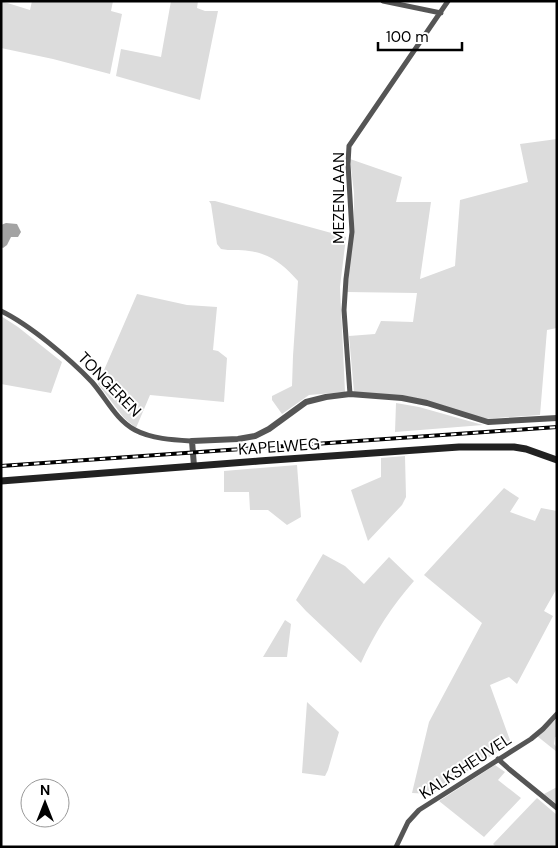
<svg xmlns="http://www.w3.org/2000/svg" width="558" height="848" font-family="'DM Sans',sans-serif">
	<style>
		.green { fill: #dcdcdc }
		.water { fill: #a3a3a3 }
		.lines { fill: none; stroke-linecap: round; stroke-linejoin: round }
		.minor { stroke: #555; stroke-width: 5 }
		.tertiary { stroke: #555; stroke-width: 6 }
		.secondary { stroke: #222; stroke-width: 7 }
		.rail-casing { stroke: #000; stroke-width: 4 }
		.rail { stroke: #fff; stroke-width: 2; stroke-dasharray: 5.5; stroke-linecap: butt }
		.labels { text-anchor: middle; stroke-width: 4; stroke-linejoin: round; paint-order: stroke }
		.street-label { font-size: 16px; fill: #000; stroke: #fff }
	</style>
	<rect width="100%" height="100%" fill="#fff"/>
	<path class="green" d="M1 1 30 10 32 1H113L111 11 122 14 110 74 53 59 1 48Z
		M171 1H198L197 8 205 11H218L200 100 116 76 121 49 161 57Z
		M557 139V328L547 330 540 415 483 419 407 396 354 392 349 336 375 334 381 321 413 322 417 293 347 292 354 219V193L350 159 402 177 396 202H431L420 279 455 266 460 200 528 182 520 144Z
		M209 201H215L346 237 340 287 345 392 309 395 282 414 272 400V396L292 386 293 356 298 281C284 265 271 254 249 251 240 249 230 251 221 249L217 244 211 204Z
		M137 294 187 305 217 307 213 350 218 351 227 358 224 402 150 395 136 428 124 418 98 384Z
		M1 316 18 327 62 362 51 393 1 384Z
		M396 403 419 407 483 425 395 432Z
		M405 456 406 497 402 505 368 541 351 490 381 477V458Z
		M297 465 301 517 287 525 268 510H250L249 492H224V471Z
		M504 488 519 498 510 512 535 521 541 508 557 511V588L544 611 553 616 517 684 509 677 490 685 511 743 432 794 412 793 429 722 482 623 424 575Z
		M323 554 345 566 364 584 389 557 414 581C392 606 375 632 361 663L306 611 296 600Z
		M285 620 291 624 287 657H263Z
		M307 702 339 732 328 770 325 776 302 773Z
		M557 719V737H555L554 744 557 748V752L537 736Z
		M495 765 505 772 498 780 521 798 484 837 439 801Z
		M557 787V804L544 794Z
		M537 798 557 815V847H496L493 844Z"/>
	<path class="water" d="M6 223 17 224 21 232 18 237H11L7 245 3 248 1 247V225Z"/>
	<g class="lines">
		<path class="minor" d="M383 1 441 13
			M1 311C30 325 70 359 92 382 106 398 116 420 135 430 152 439 174 440 192 441
			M350 394 344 310 346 279 352 232 348 164 349 146 448 1
			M498 759 509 769 557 808
			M396 847 408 822 419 810 531 739 543 729 557 714"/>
		<path class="tertiary" d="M194 466 192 441 238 439 255 436 269 429 306 402 326 397 350 394 402 398 427 403 488 422 557 418"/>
		<path class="secondary" d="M1 481 259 461 459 447H514L526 449 557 460"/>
		<g class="rail-casing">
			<path id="rail" d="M1 466 557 427"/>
		</g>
		<use href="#rail" class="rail"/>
	</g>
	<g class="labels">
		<g class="street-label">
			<text transform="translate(338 198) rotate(-90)" y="6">MEZENLAAN</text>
			<text transform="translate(110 384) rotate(46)" y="6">TONGEREN</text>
			<text transform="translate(279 446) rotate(-4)" y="6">KAPELWEG</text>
			<text transform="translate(465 766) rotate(-33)" y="6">KALKSHEUVEL</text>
		</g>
	</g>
	<rect width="558" height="848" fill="none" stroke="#000000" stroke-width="5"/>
	<g transform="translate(45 803)"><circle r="24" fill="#ffffff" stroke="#999999"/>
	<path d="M0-4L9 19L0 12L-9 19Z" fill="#000000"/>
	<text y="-8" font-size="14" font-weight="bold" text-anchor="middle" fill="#000000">N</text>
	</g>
	<path d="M378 42v8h84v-8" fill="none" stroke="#000000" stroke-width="2.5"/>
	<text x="386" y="42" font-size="15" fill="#000000" stroke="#ffffff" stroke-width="4" paint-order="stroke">100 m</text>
</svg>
